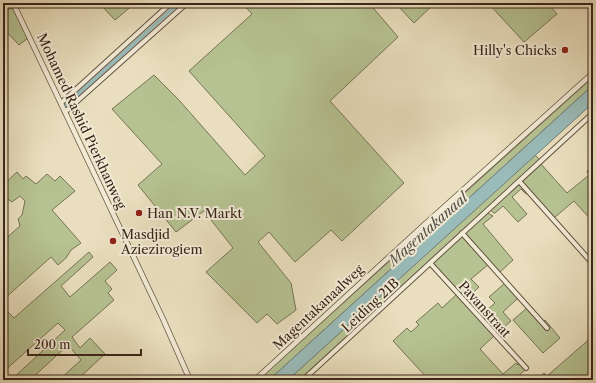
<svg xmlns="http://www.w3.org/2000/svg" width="596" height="383" font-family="'Libre Caslon Text',serif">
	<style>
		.green { fill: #b6c292; stroke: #787356 }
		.water { fill: #99bbb9; stroke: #737f79 }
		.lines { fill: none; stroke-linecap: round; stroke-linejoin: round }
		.canal { stroke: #99bbb9; stroke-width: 4 }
		.minor-casing { stroke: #665342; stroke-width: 6 }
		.tertiary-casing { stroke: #665342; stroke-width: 6 }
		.minor { stroke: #f1ead5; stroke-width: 4 }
		.tertiary { stroke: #f1ead5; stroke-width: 4.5 }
		.poi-dot { fill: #8f2418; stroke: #f1ead5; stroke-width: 1.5 }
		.labels { text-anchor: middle; stroke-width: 4; stroke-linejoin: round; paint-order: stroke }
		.poi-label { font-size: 13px; fill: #3a2419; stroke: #f1ead5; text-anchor: start }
		.street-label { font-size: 13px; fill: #3a2419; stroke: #f1ead5 }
		.water-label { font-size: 14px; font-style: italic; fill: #565149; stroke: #f1ead5 }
	</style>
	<rect width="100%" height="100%" fill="#e9dfbe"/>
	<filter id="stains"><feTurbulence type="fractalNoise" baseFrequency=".005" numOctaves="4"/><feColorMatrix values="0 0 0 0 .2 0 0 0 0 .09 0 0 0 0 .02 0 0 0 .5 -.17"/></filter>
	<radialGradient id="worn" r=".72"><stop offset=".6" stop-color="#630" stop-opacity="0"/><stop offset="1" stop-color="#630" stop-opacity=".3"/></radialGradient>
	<path class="green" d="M99 3H135L115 20Z
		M242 3H369L398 37 330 101 404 183 342 241 331 230 295 262 269 232 258 242 291 283 296 310 277 324 267 314 257 323 206 272 233 248 204 211 176 232 138 185 162 164 112 109 154 75 178 99 245 175 265 156 189 71 252 14Z
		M395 3H435L414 23Z
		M488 3H547L557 14 524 42Z
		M11 8 14 10 28 38 19 45 3 28V13Z
		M593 77V85L269 380H258Z
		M535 155 540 160 299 380H288Z
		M540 163 567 193 589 175 587 171 593 166V222L574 201 554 218 522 181Z
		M17 172 23 179 26 176 36 184 47 174 55 181 60 176 75 191 52 210 81 243 71 250 66 258 58 265 51 257 3 300V241L20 226 18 219 22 215 25 201 20 196 12 202 3 196V185Z
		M517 185 522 186 528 193 526 194 521 189 512 197 527 214 518 222 503 206 495 213H494L490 210Z
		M486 213H488L493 216 483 224 513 260 499 273 465 233Z
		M461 237H463L489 264 471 279 479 287 465 300 433 265V262Z
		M89 252 93 257 61 286 70 297 110 262 117 270 105 281 112 289 108 293 114 300 72 337 80 348 90 338 105 354 77 380H59L81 360 68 345 30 380H11L65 330 58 323 3 372V317L8 312 14 318Z
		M505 283 518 298 503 312 511 321 496 334 480 316 495 303 489 297Z
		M457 294 494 336 480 349 503 374 516 363 518 365 520 364 526 369 514 380H429L393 341 407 328 411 332 419 325 416 322 438 303 442 308Z
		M527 308 541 324 545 320 560 338 543 353 513 320Z
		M593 336V380H536L544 373 547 376Z"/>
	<path class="water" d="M593 85V103L288 380H269Z"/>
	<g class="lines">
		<path class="canal" d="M66 105 179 3"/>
		<g class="minor-casing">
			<path id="minor" d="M61 103 171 3
				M65 112 187 3
				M519 181 593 264
				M462 233 547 328
				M430 263 526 368
				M303 380 592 114"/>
		</g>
		<g class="tertiary-casing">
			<path id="tertiary" d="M13 3 65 112 163 319 190 380
				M255 380 423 226 593 73"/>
		</g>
		<use href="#minor" class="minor"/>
		<use href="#tertiary" class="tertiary"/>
	</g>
	<g class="poi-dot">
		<circle cx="565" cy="50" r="4"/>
		<circle cx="139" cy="213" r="4"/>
		<circle cx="113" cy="241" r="4"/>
	</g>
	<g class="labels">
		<g class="poi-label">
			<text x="557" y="55" text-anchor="end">Hilly's Chicks</text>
			<text x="147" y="218">Han N.V. Markt</text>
			<text x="121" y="239">Masdjid<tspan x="121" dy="15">Aziezirogiem</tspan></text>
		</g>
		<g class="street-label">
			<text transform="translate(82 121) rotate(65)" y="5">Mohamed Rashid Pierkhanweg</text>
			<text transform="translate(370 305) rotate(-43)" y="5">Leiding 21B</text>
			<text transform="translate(318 307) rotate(-43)" y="5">Magentakanaalweg</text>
			<text transform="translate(485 309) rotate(48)" y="5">Pavanstraat</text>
		</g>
		<g class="water-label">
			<text transform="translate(428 229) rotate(-42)" y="5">Magentakanaal</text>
		</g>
	</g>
	<rect width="596" height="383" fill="none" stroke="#e9dfbe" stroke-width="16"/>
	<rect x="4" y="4" width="588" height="375" fill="none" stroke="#3a2419" stroke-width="2"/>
	<rect x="8" y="8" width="580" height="367" fill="none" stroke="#3a2419"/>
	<path d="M28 349v6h113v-6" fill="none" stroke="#3a2419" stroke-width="2"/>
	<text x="34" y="349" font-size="12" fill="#3a2419" stroke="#f1ead5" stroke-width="3" paint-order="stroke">200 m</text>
	<rect width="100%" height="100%" filter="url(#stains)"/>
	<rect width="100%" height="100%" fill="url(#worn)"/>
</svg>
